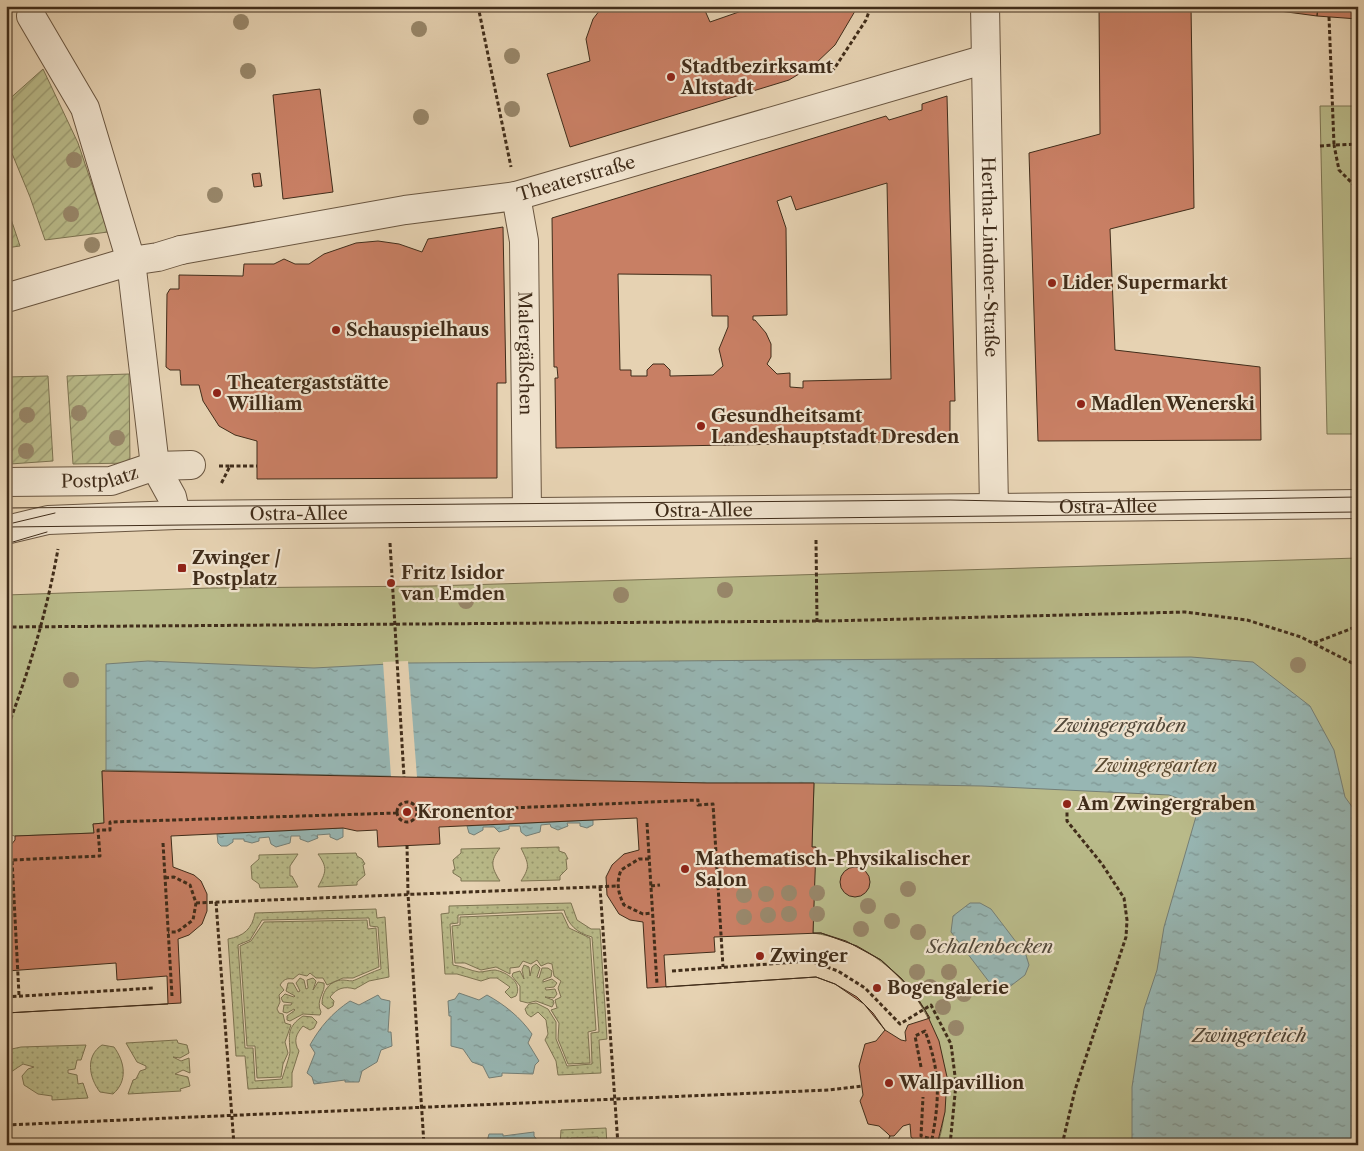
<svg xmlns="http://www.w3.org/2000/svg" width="1364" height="1151" font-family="'Libre Caslon Text',serif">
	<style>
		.grass { fill: url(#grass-dots); stroke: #7d7452 }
		.park { fill: #b9ba89; stroke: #7d7452 }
		.garden { fill: url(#garden-furrows); stroke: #7d7452 }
		.water { fill: url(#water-ripples); stroke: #757f76 }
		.pier { fill: #e6d2b2 }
		.building { fill: #c87f64; stroke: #412d1a; fill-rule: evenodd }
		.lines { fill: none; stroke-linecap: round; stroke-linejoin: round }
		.pedestrian-casing { stroke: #6a5640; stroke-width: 30 }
		.minor-casing { stroke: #6a5640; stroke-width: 30 }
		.tertiary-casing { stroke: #6a5640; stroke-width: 30 }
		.path { stroke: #412d1a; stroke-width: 3; stroke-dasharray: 4 2.5; stroke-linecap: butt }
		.pedestrian { stroke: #efe2cd; stroke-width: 28 }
		.minor { stroke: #efe2cd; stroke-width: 28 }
		.tertiary { stroke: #efe2cd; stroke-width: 28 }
		.tram { stroke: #412d1a; stroke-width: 1 }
		.tree { fill: #98876a }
		.poi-dot { fill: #8f2418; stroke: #efe2cd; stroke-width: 2 }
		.labels { text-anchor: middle; stroke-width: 4.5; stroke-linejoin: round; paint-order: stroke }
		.poi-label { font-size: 18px; font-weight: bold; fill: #412d1a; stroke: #efe2cd; text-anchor: start }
		.street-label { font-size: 18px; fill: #412d1a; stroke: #efe2cd }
		.park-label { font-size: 18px; font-style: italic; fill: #594930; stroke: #efe2cd }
		.water-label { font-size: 19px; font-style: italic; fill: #524839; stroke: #efe2cd }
	</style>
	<defs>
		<pattern id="grass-dots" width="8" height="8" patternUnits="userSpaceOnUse" patternTransform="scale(1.25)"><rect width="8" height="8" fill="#b9ba89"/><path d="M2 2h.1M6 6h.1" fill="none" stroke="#98986f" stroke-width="1.8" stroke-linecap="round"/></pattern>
		<pattern id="garden-furrows" width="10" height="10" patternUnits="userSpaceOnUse" patternTransform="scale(1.25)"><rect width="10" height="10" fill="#b9ba89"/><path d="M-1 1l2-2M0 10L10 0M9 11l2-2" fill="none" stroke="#98986f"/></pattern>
		<pattern id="water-ripples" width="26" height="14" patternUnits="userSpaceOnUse" patternTransform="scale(1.25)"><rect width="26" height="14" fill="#97b6b3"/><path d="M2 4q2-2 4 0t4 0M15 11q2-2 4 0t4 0" fill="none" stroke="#7d9491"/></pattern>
	</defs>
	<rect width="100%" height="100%" fill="#e6d2b2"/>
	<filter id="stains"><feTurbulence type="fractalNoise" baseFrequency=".004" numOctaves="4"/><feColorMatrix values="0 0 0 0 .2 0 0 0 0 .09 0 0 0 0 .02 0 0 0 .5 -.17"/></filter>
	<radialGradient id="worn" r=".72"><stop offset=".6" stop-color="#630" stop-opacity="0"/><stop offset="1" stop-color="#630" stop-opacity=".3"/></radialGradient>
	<path class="grass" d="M559 847V851L565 853 568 859H566L567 869 560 876V880L521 881C531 866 528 863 521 848Z
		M500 848C490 861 491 867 500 881H461V878L453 873V870H455L453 860 461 853V849Z
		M356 853 357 856 362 859 365 864 363 865 365 875 357 882V885L318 887C326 872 328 868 318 854Z
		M298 854 290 866V876H292L298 887 260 888 259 884 252 879 251 866 259 859V855Z
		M571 903 577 920 591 929H600L607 1039 599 1040 601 1073 558 1075 556 1061 545 1040 548 1034 546 1020 538 1012 531 1017 527 1014 525 1009 529 1004 536 1003 548 1009 556 1022V1039L567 1066 592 1064 591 1033 599 1032 592 937C577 933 568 925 564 910L458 915V923L450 924 453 965C462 966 471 971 479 972 484 972 490 970 495 970 507 972 523 983 516 996L511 998 505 992 510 987 497 978H490L481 981 457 974H445L441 914 449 913V906Z
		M376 909 377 918 385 917 389 977 369 981 355 989C344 986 337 988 330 997L334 1001 333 1006 328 1009 322 1004C322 991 330 980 343 980 347 980 352 982 355 980 364 976 372 972 381 969L378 927 370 926 369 918 262 920 250 940 238 945 245 1048H253L255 1081 282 1079C284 1072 290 1056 290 1051 289 1034 287 1027 303 1016L312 1017 317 1022 314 1028 310 1030 303 1026C296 1034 293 1041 299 1051L292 1073V1087L248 1089 245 1056H236L228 939C244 936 252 929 255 913Z
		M562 913 569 928 590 938 596 1030 588 1032 590 1063 568 1064 558 1039 559 1023 551 1010 557 1008 555 1000 561 997 558 988 561 981 554 976 552 964 548 963 541 966 537 960 531 964 523 961 519 967 510 968V974L496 967 481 970 465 963H455L452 926 460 925V917Z
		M367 920 368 929 376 928 379 967 353 978H343L327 985 323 978H316L310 973 307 976 299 974 293 979C287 978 284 979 280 985L284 990 279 995 280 1002 277 1009 279 1013 283 1014 285 1023 291 1025 285 1042 288 1053 283 1064 281 1077 257 1078 255 1046H247L240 946 251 941 264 922Z
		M536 964 540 968 537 977 539 978 542 968H548L552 971 551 977 543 980V982L552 979 557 983 554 987 545 988 546 990 555 989 557 994 554 998 545 997 553 1000 554 1003 552 1007 536 1001 528 1003 520 1001V986L512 976 513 973 520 971 524 979 522 970 524 965 529 967 530 976 532 967Z
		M300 978 304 980 306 989 308 988 307 980 313 978 316 981 313 990 318 982 324 983C326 992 315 1000 321 1012L320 1015 303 1014 290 1021 287 1020V1016L295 1010 294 1009 287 1013 283 1012 284 1005H291L292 1003 283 1002 281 998 285 994 294 997 295 996 286 991 288 983H293L298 992 300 991 296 983Z
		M177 1040 178 1043 187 1045 189 1053 180 1058 173 1057 181 1061 189 1058 190 1073 183 1070 175 1074 188 1077 190 1086 180 1089 181 1091 128 1094 133 1080 136 1079 140 1071 146 1069V1066L137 1062 126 1043Z
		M86 1045 81 1060H77L75 1069 68 1070V1073L77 1075 78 1084 83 1083 88 1098 52 1100V1096L38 1094 24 1085 22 1076 28 1069 34 1067 23 1064 11 1072 6 1068 7 1050 21 1047Z
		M102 1045 114 1047C125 1062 128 1081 113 1094L100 1092C89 1078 85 1056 102 1045Z
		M606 1128 607 1145H599L598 1137 571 1138 569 1145H560L561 1130Z"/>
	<path class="park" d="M1320 106H1358V434H1327Z
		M1358 558V1145H937C943 1130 944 1115 945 1100 950 1021 893 944 813 933L815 847H812L814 783H707L106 770 102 771 104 823 93 824 94 833 15 836 6 834V595L211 588 432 586Z"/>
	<path class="garden" d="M43 69 78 143 108 232 45 240 30 197 6 139V102Z
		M6 204 20 246 6 248Z
		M129 374 130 463 73 464 67 376Z
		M48 376 53 461 10 464 6 429V377Z"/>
	<path class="water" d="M1191 657 1253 662 1310 706 1334 750 1345 797 1358 815V1145H1132V1087L1144 1009 1157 970 1164 927 1197 813 1196 805 1169 795 982 786 814 783H707L106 770V664L148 661 314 668 408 663Z
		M593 820V825L587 828 580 826V823H567L568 826 558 830 551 827 550 824 541 825 540 832 526 836 521 832 520 826H509V829L499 832 494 827H483V830L474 835 469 833 467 826Z
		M343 828V837L337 840 330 837V834L317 835 318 838 308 842 300 839V836H291L290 843 276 847 271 844 269 837 259 838V841L252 843 244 841V839H233V842L227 846H221L218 843 217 834Z
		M970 903H980L991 909 1026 955 1029 965 1025 975 1008 988 993 987 951 932 953 916Z
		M459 993 479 1000 487 995C505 1005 520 1017 532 1034L528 1043 539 1061 535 1065 533 1074 502 1073V1076L489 1078 483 1066 472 1062 463 1049 451 1046V1016H449L448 1001 455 999Z
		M378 995 381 999 390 1001 388 1032H391L392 1046 381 1050 377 1062 362 1071 359 1082H345V1080L314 1084 312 1077 307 1073 315 1053 310 1045C320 1027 332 1013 350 1001L359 1005Z
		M534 1132V1136L541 1145H486L489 1134H503V1136Z"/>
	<path class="pier" d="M408 661 417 777H391L383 662Z"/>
	<path class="building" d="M603 6H703L710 22 756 6H858L835 45 814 65 789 80 570 147 547 74 590 61 586 39 593 19Z
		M1099 6H1191L1194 208 1110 229 1115 350 1260 367 1261 440 1038 441 1029 153 1100 134Z
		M1242 6H1318L1317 16Z
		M1318 6H1358V19L1317 16Z
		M320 89 333 192 283 199 273 95Z
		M947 96 955 401H950V435L902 436V442L803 444V438H791V444L556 448 555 378H558L557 367H554L552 218 886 116 889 120 922 110V104ZM887 183 891 379 803 381V388L790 387V373L777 374 767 364 771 357V344L766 333 755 320H753V316L787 315 786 228 777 201 791 196 796 210ZM618 274 711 275 712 316H728V327L719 349 723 366 713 375 670 376V370L664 364H653L647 370V376H631V370H620Z
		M260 173 262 186 254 187 252 174Z
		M503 227 506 383H497V478L257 479V441L235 435 219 426 203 401 199 385H181L180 370H170L166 367 167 294 170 289H179V275L243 276 244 264H274L284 259 295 264H309L324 254 356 243 378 241 399 244 422 252 428 239Z
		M102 771 707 783H814L812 847H816L813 933H821L846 941 881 960 902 979 925 1010 939 1041 947 1077 945 1112 937 1145H886L890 1136 887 1133 879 1126 868 1124 860 1101 863 1095 859 1066 865 1044 876 1041 885 1030 864 1004 835 984 816 977 647 988 643 922 630 920 619 914 607 895 606 877 612 865 624 854 639 850 637 818 439 827 440 844 378 847 377 830 357 831 343 828 171 836 173 867 194 875 201 881 207 894V911L202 924 189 935 178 939 181 1003 6 1013V851L15 840V836L94 833 93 824 104 823Z
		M402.5 812a4.5 4.5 0 1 1 9 0a4.5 4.5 0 1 1-9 0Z
		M840 882a15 15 0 1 1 30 0a15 15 0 1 1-30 0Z
		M821 933 857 946 881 960 912 989 930 1018 908 1025 905 1032 906 1041 901 1040 885 1030 873 1013 857 997 835 984 816 977 666 987 664 955 715 952 714 937Z
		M116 963 117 980 167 976 168 1004 6 1013 7 971Z
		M910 1124 911 1137 918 1143 926 1145H886L890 1136H894L903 1126Z"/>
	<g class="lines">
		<g class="pedestrian-casing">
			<g id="pedestrian">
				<path d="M31 16 85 108 131 261 155 466 172 497 176 515"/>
				<path d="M6 298 131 261 158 257 181 250"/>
				<path id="s1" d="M6 482 111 481 155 466 191 465"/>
			</g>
		</g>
		<g class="minor-casing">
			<g id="minor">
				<path id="s2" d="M516 196 524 241 527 512"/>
				<path id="s3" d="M181 250 405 210 516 196 986 59"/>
				<path id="s4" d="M6 530 48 520 176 515 994 508"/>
			</g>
		</g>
		<g class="tertiary-casing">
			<g id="tertiary">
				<path id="s5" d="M985 6 994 508 1358 504"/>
			</g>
		</g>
		<path class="path" d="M478 6 511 167
			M1329 17 1334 145 1358 144
			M832 72 866 20 871 6
			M1320 146 1334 145 1339 170 1358 189
			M219 466H230L221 484
			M230 466H257
			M816 540 817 622
			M390 543 404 777
			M6 627 829 621 1185 612 1247 620 1301 637 1358 666
			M1314 643 1358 626
			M6 731C29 672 47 611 58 549
			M397 812a10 10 0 1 1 20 0a10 10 0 1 1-20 0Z
			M417 812 698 800V805L713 804 723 967
			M647 823 657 984
			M163 843 172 996
			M407 845 408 894 424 1145
			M649 859H639L621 870C616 883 618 893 624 905L643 914 652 913
			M165 878 174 877 190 885 196 903 193 920 177 932H168
			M651 886 660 885
			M600 887 618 1145
			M216 902 234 1145
			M196 903 618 886
			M672 971 810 961 838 971 865 988 900 1024 931 1005 951 1044 956 1084
			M19 995 12 860 100 856 98 830H110V822L397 813
			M6 997 154 988
			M921 1067 915 1036 925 1031C940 1071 940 1097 932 1139L921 1136 923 1097
			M929 1083 956 1084 950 1145
			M6 1125 829 1090 862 1086
			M1062 1145 1075 1090 1126 937 1127 920 1124 898 1102 864 1067 821V804"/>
		<use href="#pedestrian" class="pedestrian"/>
		<use href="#minor" class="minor"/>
		<use href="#tertiary" class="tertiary"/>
		<path class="tram" d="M6 508 950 500 1051 502 1358 497
			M13 523 55 513
			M6 527 1358 512
			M6 544 47 532"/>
	</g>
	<g class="tree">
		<circle cx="241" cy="22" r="8"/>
		<circle cx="419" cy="29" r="8"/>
		<circle cx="512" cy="56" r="8"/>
		<circle cx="248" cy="71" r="8"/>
		<circle cx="512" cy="109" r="8"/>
		<circle cx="421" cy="117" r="8"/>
		<circle cx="74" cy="160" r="8"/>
		<circle cx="215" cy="195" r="8"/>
		<circle cx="71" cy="214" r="8"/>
		<circle cx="92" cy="245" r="8"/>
		<circle cx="79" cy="413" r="8"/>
		<circle cx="27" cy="415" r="8"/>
		<circle cx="117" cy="438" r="8"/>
		<circle cx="26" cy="451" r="8"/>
		<circle cx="725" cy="590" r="8"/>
		<circle cx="621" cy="595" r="8"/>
		<circle cx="466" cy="601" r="8"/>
		<circle cx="1298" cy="665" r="8"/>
		<circle cx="71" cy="680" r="8"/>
		<circle cx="908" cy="889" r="8"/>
		<circle cx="789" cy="893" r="8"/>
		<circle cx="817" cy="893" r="8"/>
		<circle cx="766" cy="894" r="8"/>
		<circle cx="744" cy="895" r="8"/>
		<circle cx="868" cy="906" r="8"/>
		<circle cx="789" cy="914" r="8"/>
		<circle cx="817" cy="914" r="8"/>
		<circle cx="768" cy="915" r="8"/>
		<circle cx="744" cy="917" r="8"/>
		<circle cx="892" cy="921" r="8"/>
		<circle cx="861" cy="929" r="8"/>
		<circle cx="918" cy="932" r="8"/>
		<circle cx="917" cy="972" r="8"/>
		<circle cx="949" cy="972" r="8"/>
		<circle cx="930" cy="987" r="8"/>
		<circle cx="964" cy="994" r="8"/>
		<circle cx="943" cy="1007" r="8"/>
		<circle cx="956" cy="1028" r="8"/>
	</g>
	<g class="poi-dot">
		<circle cx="671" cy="77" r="5"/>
		<circle cx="1052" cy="283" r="5"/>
		<circle cx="336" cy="330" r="5"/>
		<circle cx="217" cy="393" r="5"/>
		<circle cx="1081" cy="404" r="5"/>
		<circle cx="701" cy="426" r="5"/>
		<rect x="177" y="563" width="10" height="10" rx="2.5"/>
		<circle cx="391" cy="583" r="5"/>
		<circle cx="1067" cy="804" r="5"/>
		<circle cx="407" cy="812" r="5"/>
		<circle cx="685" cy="869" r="5"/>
		<circle cx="760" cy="956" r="5"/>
		<circle cx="877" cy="988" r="5"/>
		<circle cx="889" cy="1083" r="5"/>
	</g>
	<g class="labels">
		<g class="poi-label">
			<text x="681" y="73">Stadtbezirksamt<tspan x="681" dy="21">Altstadt</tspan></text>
			<text x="1062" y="289">Lider Supermarkt</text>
			<text x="346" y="336">Schauspielhaus</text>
			<text x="227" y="389">Theatergaststätte<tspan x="227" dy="21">William</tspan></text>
			<text x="1091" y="410">Madlen Wenerski</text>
			<text x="711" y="422">Gesundheitsamt<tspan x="711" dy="21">Landeshauptstadt Dresden</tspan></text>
			<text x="192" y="564">Zwinger /<tspan x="192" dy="21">Postplatz</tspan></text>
			<text x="401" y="579">Fritz Isidor<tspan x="401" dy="21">van Emden</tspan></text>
			<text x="1077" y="810">Am Zwingergraben</text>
			<text x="417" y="818">Kronentor</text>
			<text x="695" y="865">Mathematisch-Physikalischer<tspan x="695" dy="21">Salon</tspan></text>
			<text x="770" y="962">Zwinger</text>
			<text x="887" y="994">Bogengalerie</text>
			<text x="899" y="1089">Wallpavillion</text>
		</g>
		<g class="street-label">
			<text dy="6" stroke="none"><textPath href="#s3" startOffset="402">Theaterstraße</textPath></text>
			<text dy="6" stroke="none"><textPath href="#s5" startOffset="251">Hertha-Lindner-Straße</textPath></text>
			<text dy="6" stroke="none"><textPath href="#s2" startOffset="158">Malergäßchen</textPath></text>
			<text dy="6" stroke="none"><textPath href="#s1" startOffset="94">Postplatz</textPath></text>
			<text dy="6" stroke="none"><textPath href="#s5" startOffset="616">Ostra-Allee</textPath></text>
			<text dy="6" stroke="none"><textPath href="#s4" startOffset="699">Ostra-Allee</textPath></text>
			<text dy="6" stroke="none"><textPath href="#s4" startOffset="294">Ostra-Allee</textPath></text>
		</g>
		<g class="park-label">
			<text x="1156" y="772">Zwingergarten</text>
		</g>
		<g class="water-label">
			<text x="1120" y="732">Zwingergraben</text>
			<text x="990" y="953">Schalenbecken</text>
			<text x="1249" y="1042">Zwingerteich</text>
		</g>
	</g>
	<rect width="1364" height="1151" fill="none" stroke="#e6d2b2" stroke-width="25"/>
	<rect x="8" y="8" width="1349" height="1136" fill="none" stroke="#412d1a" stroke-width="2.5"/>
	<rect x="12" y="12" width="1339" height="1126" fill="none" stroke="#412d1a"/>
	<rect width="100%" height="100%" filter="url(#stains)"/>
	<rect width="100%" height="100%" fill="url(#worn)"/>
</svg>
